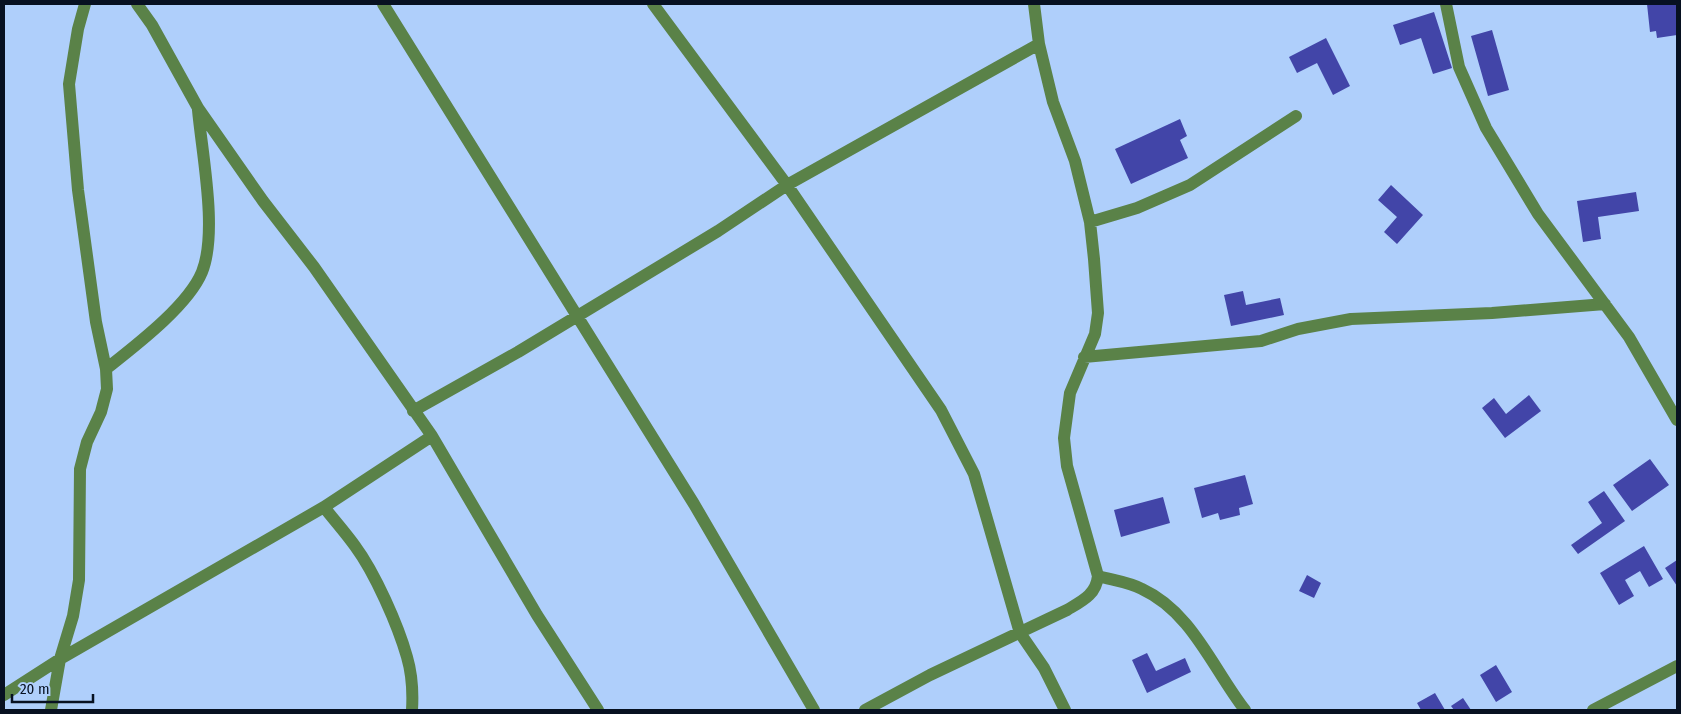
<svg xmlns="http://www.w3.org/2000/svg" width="1681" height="714" font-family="'Fira Sans Condensed',sans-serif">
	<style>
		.building { fill: #4245a8 }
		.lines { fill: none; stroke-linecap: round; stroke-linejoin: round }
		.minor { stroke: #5a8248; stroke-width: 12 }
	</style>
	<rect width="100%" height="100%" fill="#afcffb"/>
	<path class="building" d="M1647 4H1677V35L1657 38 1656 31 1650 32Z
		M1434 12 1452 68 1433 74 1421 38 1400 45 1393 25Z
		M1492 30 1509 90 1488 96 1471 36Z
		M1326 38 1350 86 1333 95 1317 63 1297 73 1289 57Z
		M1180 119 1187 136 1180 140 1188 158 1131 184 1115 149Z
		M1391 185 1423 215 1397 244 1384 232 1397 217 1378 200Z
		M1636 192 1639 211 1598 217 1601 239 1583 242 1577 201Z
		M1243 291 1246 305 1280 298 1284 315 1231 326 1224 295Z
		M1529 395 1541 411 1505 438 1482 408 1494 398 1506 414Z
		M1650 459 1669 485 1632 511 1613 485Z
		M1245 475 1253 504 1239 508 1240 515 1220 520 1218 513 1202 518 1194 488Z
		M1604 491 1625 521 1578 554 1571 545 1602 523 1588 502Z
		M1163 497 1170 523 1121 537 1114 510Z
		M1644 546 1663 579 1649 587 1640 571 1625 580 1634 596 1619 605 1600 573Z
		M1677 560V586L1665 568Z
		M1307 575 1321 583 1314 598 1299 591Z
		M1147 653 1156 671 1185 658 1191 672 1147 693 1132 660Z
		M1496 665 1512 692 1496 702 1480 675Z
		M1435 693 1445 710H1421L1417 703Z
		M1463 698 1471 710H1454L1451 706Z"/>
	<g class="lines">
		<path class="minor" d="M137 4 152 25 198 108 263 201 314 267 432 436 537 615 598 710
			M383 4 694 504 814 710
			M653 4 787 185 941 410 974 474 1020 633 1044 668 1065 710
			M1446 4 1459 67 1486 128 1538 214 1629 337 1677 420
			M1090 222 1137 208 1190 185 1296 116
			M1084 357 1261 341 1298 329 1351 319 1492 313 1605 304
			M106 369C135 346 188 306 202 272 218 232 202 154 198 110
			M413 411 518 352 718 231 787 185 1039 44
			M324 507C334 520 345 532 355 546 375 573 398 625 407 657 412 674 413 693 412 710
			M1098 576C1112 580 1129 582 1142 589 1192 612 1213 669 1245 710
			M4 695 60 659 324 507 432 436
			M51 710 60 659 73 616 79 580 80 469 87 442 101 412 107 389 106 369 96 322 78 190 69 84 78 29 85 4
			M865 710 930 675 1067 610C1082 601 1096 595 1098 576L1067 466 1064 438 1070 393 1095 334 1098 313 1094 259 1090 222 1075 161 1053 102 1039 44 1034 4
			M1593 710 1677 666"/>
	</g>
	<rect width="1681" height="714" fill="none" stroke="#071121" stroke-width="10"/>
	<path d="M12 694v8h81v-8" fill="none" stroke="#071121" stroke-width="2.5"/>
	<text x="20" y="694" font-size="15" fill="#071121" stroke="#afcffb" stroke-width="4" paint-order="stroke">20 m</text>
</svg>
